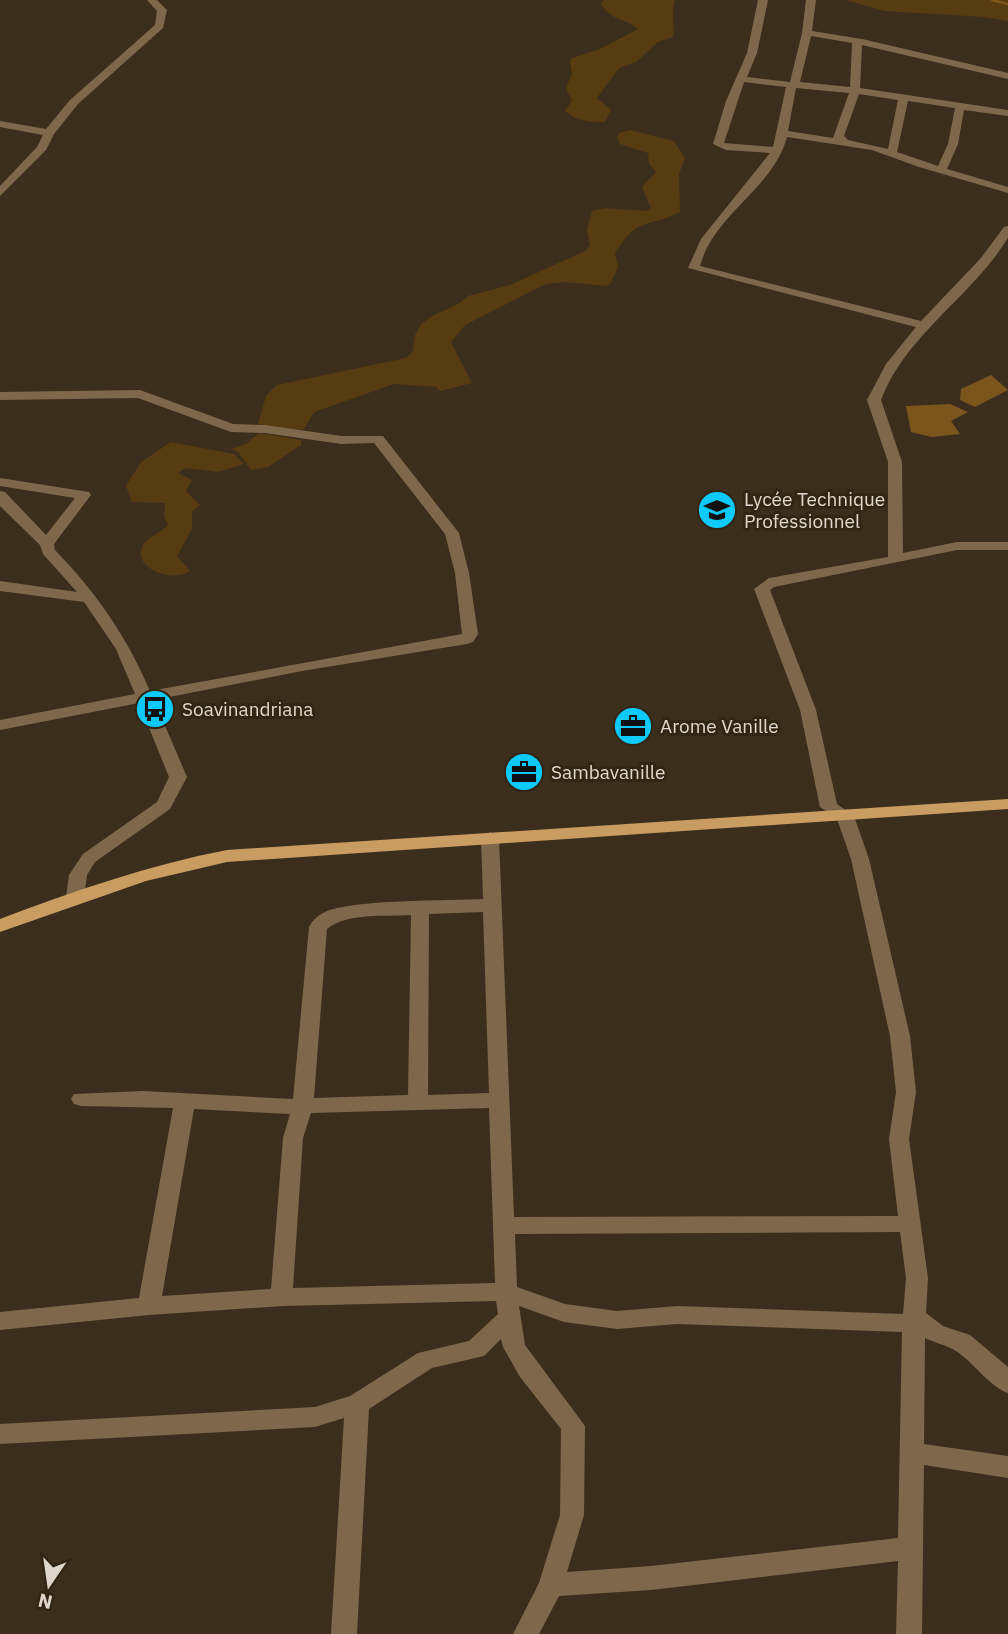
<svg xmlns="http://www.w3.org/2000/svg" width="1008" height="1634" font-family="'IBM Plex Sans',sans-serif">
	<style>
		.green { fill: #573b11 }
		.water { fill: #7b551c }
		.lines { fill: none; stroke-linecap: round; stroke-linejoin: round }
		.stream { stroke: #7b551c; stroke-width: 2.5 }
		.minor { fill: #7d684c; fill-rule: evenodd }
		.major { fill: #c99d62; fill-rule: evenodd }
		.labels { text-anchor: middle; stroke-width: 6; stroke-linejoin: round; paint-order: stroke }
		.poi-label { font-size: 19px; fill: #e0d7cc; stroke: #322513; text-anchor: start }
	</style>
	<rect width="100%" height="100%" fill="#3c2e1d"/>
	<path class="green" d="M604 0H675C671 13 675 23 673 37L658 42 636 62 619 68 597 98 611 110 605 122C590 122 577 121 565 111L572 101 566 88 572 74 570 62 572 58 600 49 638 29C626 18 609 20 601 4Z
		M846 0H1008V21L984 17 884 11Z
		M630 130 674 141 685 158 679 174 680 212C644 229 639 216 615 253L618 267 611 283 606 286 567 282 546 284 465 325 451 342 472 383 440 391 436 387 394 384 314 412 304 429 297 431 258 424 266 396 277 385 406 358 413 351 415 335 421 324 434 315 458 304 468 296 510 285 585 251 590 245 587 230 592 211 605 208 646 211 651 208 642 187 656 172 649 164 648 153 620 144 617 138 619 133Z
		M259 433 301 440V445L268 467 251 470 238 452 231 449 246 444Z
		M171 442 234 454 244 464 218 472 186 468 178 473 192 480 186 491 200 505 192 512V529L177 556 190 571C176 583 133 570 142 547 145 539 161 532 168 525L164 516 165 503 132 502 126 486 141 462Z"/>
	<path class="water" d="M991 375 1008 390 975 407 960 400 961 389Z
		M950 404 968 412 951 421 960 434 932 437 911 432 906 406Z"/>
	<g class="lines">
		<path class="stream" d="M992 0 1008 4"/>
		<path class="minor" d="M147 0H157L167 10 163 28 78 104 54 134 46 150 0 196V186L37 147 43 135 0 127V121L46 129 70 100 155 25 157 11Z
			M758 0H768L757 53 747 77 790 82 802 33 806 0H816L812 31 862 39 1008 73V79L862 45 860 88 1008 110V116L964 110 958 144 947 169 1008 187V193L919 167 872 150 787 137C773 189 714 214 700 266L921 321 981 258 1004 227 1008 226V238L997 254C959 305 904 340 881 400L902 462 903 553 957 542H1008V550H957L774 587 770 590 816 710 837 804 854 816 869 859 910 1036 916 1092 909 1139 928 1278 926 1313 943 1326 970 1335 1008 1367V1393C990 1387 973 1362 956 1351 947 1345 935 1343 925 1338L924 1444 1008 1456V1478L924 1465 922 1634H896L898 1561 651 1590 559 1596 539 1634H513L539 1583 560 1515 561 1429 520 1377 503 1347 501 1339 484 1356 432 1368 369 1409 357 1634H331L344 1418 315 1427 0 1444V1424L315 1407 350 1396 418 1353 469 1341 498 1314 496 1301 283 1306 149 1315 0 1330V1312L139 1298 173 1108 81 1106 74 1104 71 1099 74 1094 143 1091 293 1099 309 927C312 921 318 915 325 912 353 899 447 901 483 899L481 838 490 832 499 838 514 1217 898 1216 889 1139 896 1092 890 1036 851 859 837 819 820 807 800 710 754 589 769 578 888 557V462L867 400 886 364 916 327 688 268 701 239 770 153 726 150 713 144 726 101 747 53ZM811 36 852 43 850 87 800 82ZM744 82 786 87 773 147 724 143ZM796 88 849 93 833 138 788 131ZM859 94 898 100 888 149 848 140 844 136ZM908 101 955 108 948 144 938 166 897 152ZM483 912 489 1093 428 1095 429 914ZM411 915 408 1095 314 1098 327 929C348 912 385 917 411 915ZM489 1108 495 1283 293 1288 303 1138 311 1113ZM194 1109 290 1114 283 1138 271 1289 162 1296ZM900 1232 906 1278 903 1314 677 1306 617 1311 565 1304 517 1287 515 1234ZM519 1306 564 1322 617 1329 677 1324 902 1332 898 1538 651 1566 567 1572 584 1515 585 1426 525 1345Z
			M140 390 233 424 265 425 341 436H383L459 533 469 573 478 634 473 642 467 644 302 671 154 700 187 777 170 809 95 862 87 875 84 897 75 903 66 897 69 875 83 854 157 802 169 777 139 703 0 730V720L135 694 116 649 84 602 0 591V581L77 592 43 554 40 545 0 506V491L5 492 46 535 75 498 0 486V478L89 492 91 495 54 544 55 550C96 592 127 637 150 691L462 634 455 573 445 534 374 443 341 444 265 433 231 432 138 398 0 400V392Z"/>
		<path class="major" d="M1008 799V809L227 862 146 881 0 932V919C74 891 149 865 227 850Z"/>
	</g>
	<defs>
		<g id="school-disc" transform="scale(2.0125)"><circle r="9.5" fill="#0ecafa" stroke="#322513"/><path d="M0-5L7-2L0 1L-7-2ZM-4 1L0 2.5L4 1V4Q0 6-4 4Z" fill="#111"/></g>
		<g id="bus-disc" transform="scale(2.0125)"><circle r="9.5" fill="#0ecafa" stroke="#322513"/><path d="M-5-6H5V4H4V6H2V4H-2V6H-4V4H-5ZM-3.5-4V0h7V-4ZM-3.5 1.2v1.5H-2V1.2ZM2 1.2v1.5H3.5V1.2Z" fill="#111"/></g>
		<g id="office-disc" transform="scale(2.0125)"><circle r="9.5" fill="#0ecafa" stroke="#322513"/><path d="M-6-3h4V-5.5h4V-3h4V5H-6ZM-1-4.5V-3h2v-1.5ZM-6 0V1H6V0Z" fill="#111"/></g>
	</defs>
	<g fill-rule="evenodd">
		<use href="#school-disc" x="717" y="510"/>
		<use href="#bus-disc" x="155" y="709"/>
		<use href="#office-disc" x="633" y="726"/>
		<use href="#office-disc" x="524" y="772"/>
	</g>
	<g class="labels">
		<g class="poi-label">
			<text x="744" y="506">Lycée Technique<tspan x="744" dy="22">Professionnel</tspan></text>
			<text x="182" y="716">Soavinandriana</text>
			<text x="660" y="733">Arome Vanille</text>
			<text x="551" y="779">Sambavanille</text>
		</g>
	</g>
	<g transform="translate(49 1585) rotate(193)" stroke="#322513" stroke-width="5" paint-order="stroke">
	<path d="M0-5L12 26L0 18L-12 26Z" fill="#e0d7cc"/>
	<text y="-10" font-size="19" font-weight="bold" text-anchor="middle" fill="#e0d7cc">N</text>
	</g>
</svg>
